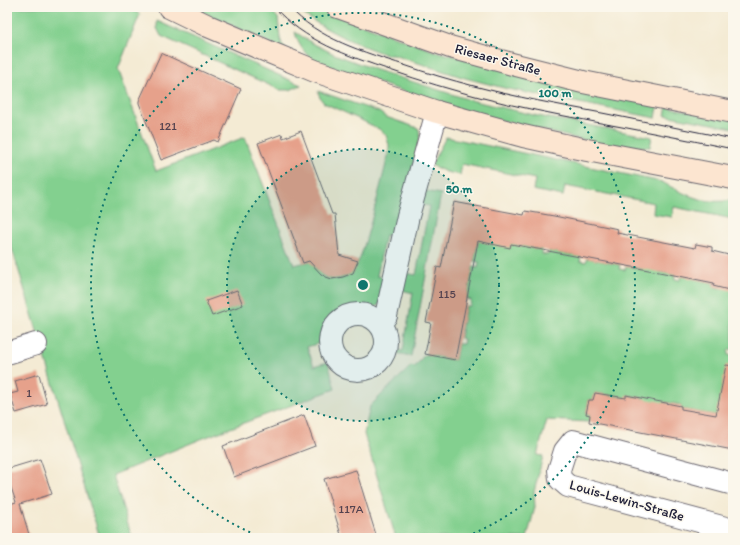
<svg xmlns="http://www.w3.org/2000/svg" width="740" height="545" font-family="Itim,sans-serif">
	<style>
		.green { fill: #83d08f; stroke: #527965 }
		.building { fill: #e6a18b }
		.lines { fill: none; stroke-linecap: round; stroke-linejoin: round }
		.street-casing { stroke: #6c6871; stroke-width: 24 }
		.secondary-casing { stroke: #6c6871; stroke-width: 24 }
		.street { stroke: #fff; stroke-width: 22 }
		.secondary { stroke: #fce5d0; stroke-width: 22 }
		.tram { stroke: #22223b; stroke-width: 1 }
		.ring { fill: none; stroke: #0f766e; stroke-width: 2; stroke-dasharray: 2 4 }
		.labels { text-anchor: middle; stroke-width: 3; stroke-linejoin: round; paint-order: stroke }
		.number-label { font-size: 12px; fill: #53424f }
		.street-label { font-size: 14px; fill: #22223b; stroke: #fbf7ec }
		.centre { fill: #0f766e; stroke: #fbf7ec; stroke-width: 2 }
		.ring-label { font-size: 12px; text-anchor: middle; font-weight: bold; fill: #0f766e; stroke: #fbf7ec; stroke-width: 3; stroke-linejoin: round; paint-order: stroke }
	</style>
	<rect width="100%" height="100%" fill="#fbf7ec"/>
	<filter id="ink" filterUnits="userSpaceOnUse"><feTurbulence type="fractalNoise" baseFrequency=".025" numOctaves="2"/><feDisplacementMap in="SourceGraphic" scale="8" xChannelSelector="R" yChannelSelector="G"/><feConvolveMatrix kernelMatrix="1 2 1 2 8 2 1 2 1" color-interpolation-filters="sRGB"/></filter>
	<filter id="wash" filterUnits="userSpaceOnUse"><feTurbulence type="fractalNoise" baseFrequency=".012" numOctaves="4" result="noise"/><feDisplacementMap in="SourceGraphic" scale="16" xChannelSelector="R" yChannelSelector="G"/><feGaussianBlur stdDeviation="0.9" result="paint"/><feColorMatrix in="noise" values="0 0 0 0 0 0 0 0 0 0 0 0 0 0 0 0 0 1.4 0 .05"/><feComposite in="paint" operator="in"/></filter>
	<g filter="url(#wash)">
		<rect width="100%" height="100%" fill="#f4ebd4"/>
		<path class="green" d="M7 7H127L140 14 118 69 156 171 245 137 294 265 311 261C316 270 322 279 334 279 341 279 349 276 353 270 360 262 364 246 367 236 375 208 382 180 389 152V145L386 135 379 129 363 121 324 103 320 98 318 91 379 112 386 117 418 128 419 130 420 137 396 236 385 235 377 276 388 278 379 305C373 308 370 308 364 308 351 309 340 314 332 323 328 329 325 334 326 341L307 347 314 366 328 362 335 389 201 439 113 475 132 538H100L7 232Z
			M197 7H268L278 18 280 38 282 44 287 51 198 10Z
			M303 7H314L434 51 658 106 656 118 508 89 465 78 393 55H387C354 43 328 32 299 11L300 9Z
			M157 21 301 85 290 90H280L161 36 157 28Z
			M295 32 314 44 334 54 376 70 470 100 538 116 652 137 650 147 604 145 458 110 312 60C304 52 297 43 295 32Z
			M667 107 733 120V128L665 115Z
			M446 137 662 182C686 195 704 205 733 200V219L674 207 672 217 653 214 654 203 565 186 563 196 533 190 535 179 462 164 460 175 446 172 431 165Z
			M420 190 441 194 411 356 390 352 391 349 403 351 413 293 402 290 405 273 416 275 429 206 418 204Z
			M479 237 542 250V254L548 255 549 251 581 257 580 261 586 262 587 258 620 265 619 269 625 270 626 266 642 269 644 261 660 264 659 272 675 275 674 279 680 280 681 276 714 283 713 286 719 288 733 286V350L729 349 728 355 732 356 720 416 681 409V405L665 402 664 405 643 401V398L627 395 626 398 595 393 593 400H589L586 414 590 415 589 422 547 420 537 455 543 456 534 492 535 507 527 538H396L364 434 370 406 411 366 415 367 425 354 455 360 458 344H463L464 339 460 338 466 306H470L471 300 467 299 473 267 478 268 479 262 474 261Z"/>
		<g id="blocks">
			<path class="building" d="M161 53 241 89 218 142 214 140 161 160 139 103V101Z
				M301 131 332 214H335L339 255 358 261 353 273 343 277 332 279 326 277 321 274 309 261 303 263 258 143 282 134 283 138Z
				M454 202 524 215 525 211 554 216 618 229 617 233 695 248 696 244 712 247V251L733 256V291L713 286 714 283 659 272 511 244 510 248 478 241 455 360 425 354 431 323 426 322 432 293 437 267 441 268Z
				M237 290 243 305 212 316 206 301Z
				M726 365 733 366V450L589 422 590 415 586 414 589 400H593L595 393 626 398V395L681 406V409L716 415Z
				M39 374 47 404 16 413 10 394 18 392 15 381Z
				M304 415 315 446 234 477 223 446Z
				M40 459 52 494 20 504 30 538H7V505L16 502 7 476V469Z
				M356 470 377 538H342L324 479Z"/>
		</g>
	</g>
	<g filter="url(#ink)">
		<use href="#blocks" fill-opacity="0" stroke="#6c6871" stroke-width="1"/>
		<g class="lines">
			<g class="street-casing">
				<path id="street" d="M330 342a28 28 0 1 1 56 0a28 28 0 1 1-56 0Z
					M380 323 386 316 408 216 437 112
					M7 353 36 344
					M733 484 573 441 565 451 559 470 560 479 568 486 733 530"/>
			</g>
			<g class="secondary-casing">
				<path id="secondary" d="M169 7 208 26 269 52 315 71 437 112 523 136 587 150 733 178
					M338 7 450 47 512 64 583 82 733 112"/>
			</g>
			<use href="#street" class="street"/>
			<use href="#secondary" class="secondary"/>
			<path class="tram" d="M274 7C304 41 348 56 390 70 421 81 452 90 483 98 518 107 554 114 590 121 638 130 685 139 733 149
				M289 7C318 39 364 52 404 65 427 73 451 80 474 86 516 97 559 105 602 113 646 122 689 130 733 139"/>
		</g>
	</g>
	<circle cx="363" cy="285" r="136" fill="#0f766e" fill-opacity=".12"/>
	<g class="ring">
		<circle cx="363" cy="285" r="136"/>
		<path d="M261 537A272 272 0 1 1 465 537"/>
	</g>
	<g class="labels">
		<g class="number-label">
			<text x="168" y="130">121</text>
			<text x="447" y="298">115</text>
			<text x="29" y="397">1</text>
			<text x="351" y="513">117A</text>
		</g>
		<g class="street-label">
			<text transform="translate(498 59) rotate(15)" y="5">Riesaer Straße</text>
			<text transform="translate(627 500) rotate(16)" y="5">Louis-Lewin-Straße</text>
		</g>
	</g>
	<circle cx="363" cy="285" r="6" class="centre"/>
	<g class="ring-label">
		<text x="555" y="97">100 m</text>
		<text x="459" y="193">50 m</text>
	</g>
	<rect width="740" height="545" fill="none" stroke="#fbf7ec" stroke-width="24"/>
</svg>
